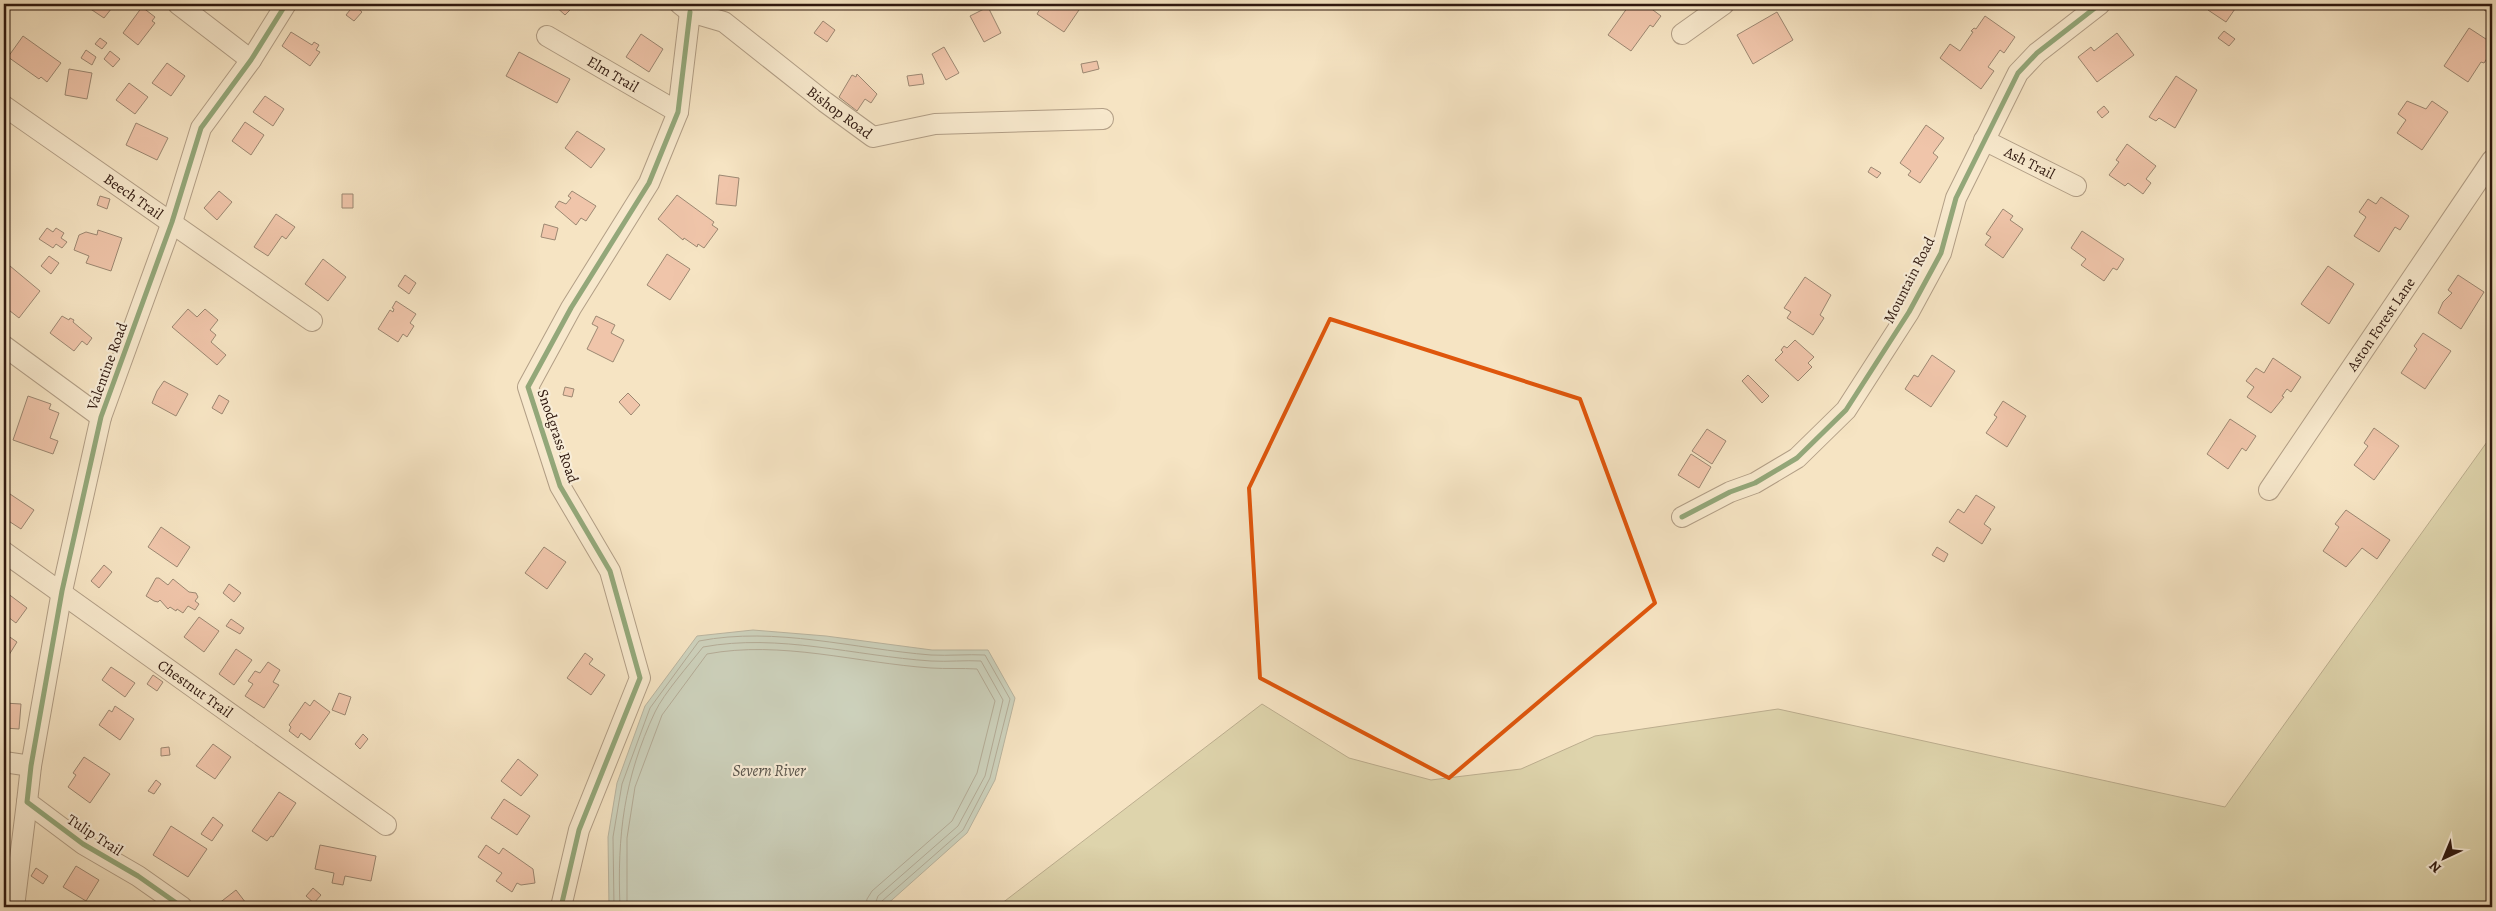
<svg xmlns="http://www.w3.org/2000/svg" width="2496" height="911" font-family="Alegreya,serif">
	<style>
		.green { fill: #c1c290; stroke: #786d50 }
		.water { fill: #9dbeb9; stroke: #717c75 }
		.lines { fill: none; stroke-linecap: round; stroke-linejoin: round }
		.shore { stroke: #666b64; stroke-width: 1 }
		.building { fill: #e9a08d; stroke: #2f180f }
		.minor-casing { stroke: #604b3c; stroke-width: 22 }
		.minor { stroke: #f8edd8; stroke-width: 20 }
		.cycleway-casing { stroke: #f8edd8; stroke-width: 8 }
		.cycleway { stroke: #1b5e20; stroke-width: 5 }
		.marked { fill: none; stroke: #df560c; stroke-width: 4; stroke-linejoin: round }
		.labels { text-anchor: middle; stroke-width: 4.5; stroke-linejoin: round; paint-order: stroke }
		.street-label { font-size: 15px; fill: #2f180f; stroke: #f8edd8 }
		.water-label { font-size: 16px; font-style: italic; fill: #56524a; stroke: #f8edd8 }
	</style>
	<rect width="100%" height="100%" fill="#f5e4c3"/>
	<filter id="stains"><feTurbulence type="fractalNoise" baseFrequency=".004" numOctaves="4"/><feColorMatrix values="0 0 0 0 .2 0 0 0 0 .09 0 0 0 0 .02 0 0 0 .5 -.17"/></filter>
	<radialGradient id="worn" r=".72"><stop offset=".6" stop-color="#630" stop-opacity="0"/><stop offset="1" stop-color="#630" stop-opacity=".3"/></radialGradient>
	<path class="green" d="M2492 435V907H997L1262 704 1349 758 1431 780 1521 769 1595 736 1778 709 2225 807Z"/>
	<path class="water" d="M753 630 826 636 932 650H988L1015 698 995 780 967 833 884 907H609L608 837 617 783 645 706 697 636Z"/>
	<g class="lines">
		<path class="shore" d="M614 907 613 837 622 784 650 708 699 641C776 626 854 649 931 655 949 656 967 654 985 655L1010 699 990 778 963 830 882 901 880 907
			M620 907C617 835 624 778 655 712 664 693 689 665 703 647 779 633 855 656 931 661 948 662 965 660 981 661L1003 700 985 776 958 826 878 896 874 907
			M627 907V838L635 787 662 715 707 654C781 640 857 663 931 668 946 669 962 668 977 669L995 701 977 773 952 821 872 891 867 899 866 907"/>
	</g>
	<path class="building" d="M83 4H115L104 18Z
		M553 4H576L565 15Z
		M1043 4H1076L1081 7 1064 32 1037 14Z
		M1630 4H1645L1661 16 1653 27 1650 25 1631 51 1608 35Z
		M2212 4H2241L2239 8 2237 6 2226 22 2208 10Z
		M2486 4H2492V16L2483 9Z
		M354 5 362 12 354 21 346 15Z
		M142 7 155 17 152 21 155 23 138 45 123 33Z
		M988 7 1001 33 984 42 970 16Z
		M1777 12 1793 40 1753 64 1737 35Z
		M1985 16 2015 37 2004 53 2000 50 1988 67 1994 71 1981 89 1940 58 1950 44 1960 51 1973 32 1971 31 1974 28 1976 29Z
		M823 21 835 30 827 42 814 33Z
		M2469 28 2492 43V51L2484 63 2481 62 2468 82 2444 66Z
		M2224 31 2235 39 2229 46 2218 38Z
		M291 32 312 45 314 42 319 45 316 50 320 52 310 66 282 46Z
		M2117 33 2134 55 2097 82 2078 57 2091 47 2094 51Z
		M641 34 663 49 649 72 626 57Z
		M23 36 61 63 47 82 41 77 39 79 8 57Z
		M100 38 107 43 102 49 95 44Z
		M944 47 959 73 946 80 932 54Z
		M86 50 96 57 92 65 81 58Z
		M110 51 120 59 113 67 104 59Z
		M519 52 570 79 557 103 506 76Z
		M1097 61 1099 69 1083 73 1081 64Z
		M167 63 185 76 171 96 152 83Z
		M69 69 92 73 87 99 65 95Z
		M857 74 877 94 871 103 865 99 857 111 839 97 852 75 856 77Z
		M922 74 924 84 909 86 907 76Z
		M2176 76 2197 90 2175 128 2159 118 2156 121 2149 117Z
		M129 83 148 97 135 114 116 100Z
		M265 96 284 109 273 126 253 112Z
		M2407 101 2426 109 2432 101 2448 112 2422 150 2397 133 2406 120 2398 114Z
		M2104 106 2109 112 2102 118 2097 112Z
		M245 122 264 135 251 155 232 141Z
		M136 123 168 138 157 160 126 145Z
		M1926 125 1944 138 1933 153 1938 157 1920 183 1908 175 1911 171 1900 163Z
		M577 131 605 149 591 168 565 148Z
		M2127 144 2156 166 2146 179 2151 183 2143 194 2128 183 2125 186 2109 175 2119 162 2116 160Z
		M1871 167 1881 173 1877 178 1868 172Z
		M719 175 739 178 736 206 716 204Z
		M219 191 232 202 217 220 204 208Z
		M572 191 596 206 586 221 581 218 576 225 555 207 559 201 566 204 571 198 568 196Z
		M342 194H353V208H342Z
		M677 195 714 222 712 225 718 229 704 248 698 244 697 247 684 238 683 240 658 219Z
		M100 196 110 199 107 209 97 205Z
		M2381 197 2409 216 2400 230 2395 227 2379 252 2354 236 2366 217 2359 212 2368 199 2376 204Z
		M2003 209 2013 216 2010 220 2023 229 2003 258 1985 245 1991 237 1986 234Z
		M276 214 295 227 286 239 282 236 268 256 254 247Z
		M544 224 558 228 555 240 541 237Z
		M47 228 53 232 56 228 64 233 61 238 67 242 62 248 56 244 53 248 39 239Z
		M98 230 122 238 111 271 86 263 89 256 74 250 79 235 86 232 97 235Z
		M2082 231 2124 259 2117 270 2113 268 2104 281 2081 265 2086 259 2071 248Z
		M667 254 690 269 670 300 647 285Z
		M49 256 59 263 51 274 41 266Z
		M323 259 346 277 328 301 305 284Z
		M4 261 40 291 19 318 5 307 9 302 4 293Z
		M2328 266 2354 284 2329 324 2301 304Z
		M405 275 416 283 409 294 398 286Z
		M2458 275 2484 292 2461 329 2438 313 2443 302 2452 293 2448 290Z
		M1805 277 1831 295 1820 315 1824 318 1813 335 1787 318 1791 312 1784 308Z
		M396 301 416 314 410 323 414 326 407 337 403 334 398 342 378 329 390 310 393 312 394 309 392 308Z
		M188 309 197 317 205 309 218 320 210 330 216 335 211 342 226 355 217 365 172 327Z
		M62 316 69 320 70 318 74 320 73 322 92 338 87 345 82 341 74 351 50 333Z
		M596 316 615 325 611 333 624 340 613 362 587 349 598 327 592 324Z
		M2423 333 2451 351 2425 389 2401 373 2417 349 2414 346Z
		M1795 340 1814 357 1808 363 1812 367 1798 381 1775 360 1783 352 1781 350 1784 346 1787 348Z
		M1932 355 1955 371 1931 407 1905 389 1914 375 1918 377Z
		M2273 358 2301 377 2291 392 2287 389 2282 396 2284 397 2271 413 2247 397 2254 387 2246 381 2256 368 2264 373Z
		M1748 375 1769 396 1762 403 1742 381Z
		M164 381 188 394 176 416 152 403 157 391Z
		M565 387 574 389 572 397 563 395Z
		M628 393 640 405 631 415 619 402Z
		M219 395 229 401 222 414 212 408Z
		M28 396 51 404 49 409 59 413 50 438 58 441 53 454 13 440Z
		M2003 401 2026 416 2007 447 1986 433 1997 417 1994 415Z
		M2230 419 2256 436 2246 451 2242 448 2228 469 2207 454Z
		M2374 428 2399 446 2374 480 2354 465 2368 446 2364 443Z
		M1707 429 1726 441 1712 464 1692 451Z
		M1691 454 1711 467 1699 488 1678 475Z
		M4 490 34 510 21 529 4 518Z
		M1976 495 1995 507 1984 524 1991 529 1982 544 1949 522 1958 509 1964 513Z
		M2346 510 2390 540 2377 559 2362 548 2346 567 2323 551 2339 527 2335 524Z
		M161 527 190 547 177 567 148 547Z
		M544 547 566 562 547 589 525 573Z
		M1937 547 1948 554 1944 562 1932 555Z
		M104 565 112 572 99 588 91 581Z
		M156 578H159L168 585 173 579 189 592 196 593 198 597 195 601 199 604 195 610 188 606 183 613 177 609 176 611 170 607 168 609 160 600 158 602 154 601 146 596Z
		M229 584 241 593 234 602 223 593Z
		M7 593 27 608 16 623 4 614V598Z
		M199 617 219 631 204 652 184 637Z
		M231 619 244 628 240 634 226 626Z
		M4 633 17 642 4 663Z
		M236 649 252 660 234 685 219 674Z
		M585 653 593 659 589 664 605 675 591 695 567 678Z
		M268 662 280 670 273 682 279 685 264 708 245 696 253 684 248 681 255 671 260 673Z
		M111 667 135 683 125 697 102 680Z
		M153 675 163 682 157 691 147 684Z
		M339 693 351 697 345 715 332 710Z
		M314 700 330 712 310 740 301 733 298 738 289 731 291 727 289 725 305 702 310 706Z
		M4 703 21 704 19 729 5 728 4 731Z
		M115 706 134 719 120 740 99 725 109 710 112 712Z
		M363 734 368 739 360 749 355 744Z
		M213 744 231 757 215 779 196 766Z
		M169 747 170 755 161 756V748Z
		M84 757 110 774 90 803 68 787 76 775 73 773Z
		M518 759 538 775 521 796 501 781Z
		M156 780 161 784 154 794 148 791Z
		M279 792 296 803 273 837 271 836 267 841 252 831Z
		M504 799 530 816 517 835 491 818Z
		M213 817 223 825 212 841 201 834Z
		M171 826 207 849 188 877 153 855Z
		M320 845 376 856 371 881 345 876 343 885 332 883 334 873 315 869Z
		M486 845 499 854 503 848 533 869 535 883 521 885 517 883 512 892 496 881 502 873 478 857Z
		M76 866 99 880 86 901 63 887Z
		M36 868 48 876 43 884 31 876Z
		M313 888 321 895 314 903 306 896Z
		M236 890 249 907H221L218 904Z"/>
	<g class="lines">
		<g class="minor-casing">
			<g id="minor">
				<path d="M178 4 251 60"/>
				<path id="s1" d="M680 4 690 12 724 22 825 102 873 137 935 124 1103 119"/>
				<path d="M1682 34 1724 4"/>
				<path id="s2" d="M547 36 678 112"/>
				<path id="s3" d="M4 106 312 321"/>
				<path id="s4" d="M1984 140 2076 186"/>
				<path d="M4 346 101 417"/>
				<path id="s5" d="M2269 490 2492 160"/>
				<path d="M1682 517 1730 492 1755 483 1797 458 1846 410 1909 312 1941 253 1956 198 2018 73 2037 53 2100 4"/>
				<path id="s6" d="M4 552 386 825"/>
				<path d="M4 762 31 766"/>
				<path d="M14 907 27 802"/>
				<path d="M182 907 138 876 83 844 27 802 31 766 62 591 101 417 172 222 201 128 251 60 286 4"/>
				<path d="M561 907 579 830 640 678 610 571 560 486 528 387 571 308 649 183 678 112 690 12"/>
			</g>
		</g>
		<use href="#minor" class="minor"/>
		<g class="cycleway-casing">
			<path id="cycleway" d="M1682 517 1730 492 1755 483 1797 458 1846 410 1909 312 1941 253 1956 198 2018 73 2037 53 2100 4
				M182 907 138 876 83 844 27 802 31 766 62 591 101 417 172 222 201 128 251 60 286 4
				M561 907 579 830 640 678 610 571 560 486 528 387 571 308 649 183 678 112 690 12"/>
		</g>
		<use href="#cycleway" class="cycleway"/>
	</g>
	<path d="M0 0H2496V911H0ZM1330 319 1580 399 1655 603 1449 778 1260 678 1249 488Z" fill="#f5e4c3" fill-opacity=".55" fill-rule="evenodd"/>
	<path class="marked" d="M1330 319 1580 399 1655 603 1449 778 1260 678 1249 488Z"/>
	<g class="labels">
		<g class="street-label">
			<text dy="5" stroke="none"><textPath href="#s2" startOffset="76">Elm Trail</textPath></text>
			<text dy="5" stroke="none"><textPath href="#s1" startOffset="195">Bishop Road</textPath></text>
			<text dy="5" stroke="none"><textPath href="#s4" startOffset="51">Ash Trail</textPath></text>
			<text dy="5" stroke="none"><textPath href="#s3" startOffset="158">Beech Trail</textPath></text>
			<text transform="translate(1909 280) rotate(-63)" y="5">Mountain Road</text>
			<text dy="5" stroke="none"><textPath href="#s5" startOffset="200">Aston Forest Lane</textPath></text>
			<text transform="translate(107 366) rotate(-70)" y="5">Valentine Road</text>
			<text transform="translate(558 436) rotate(71)" y="5">Snodgrass Road</text>
			<text dy="5" stroke="none"><textPath href="#s6" startOffset="235">Chestnut Trail</textPath></text>
			<text transform="translate(95 835) rotate(33)" y="5">Tulip Trail</text>
		</g>
		<g class="water-label">
			<text x="769" y="776">Severn River</text>
		</g>
	</g>
	<rect width="2496" height="911" fill="none" stroke="#f5e4c3" stroke-width="20"/>
	<rect x="5" y="5" width="2486" height="901" fill="none" stroke="#2f180f" stroke-width="2.5"/>
	<rect x="10" y="10" width="2476" height="891" fill="none" stroke="#2f180f"/>
	<g transform="translate(2444 858) rotate(224)" stroke="#f8edd8" stroke-width="4" paint-order="stroke">
	<path d="M0-4L9 19L0 12L-9 19Z" fill="#2f180f"/>
	<text y="-8" font-size="14" font-weight="bold" text-anchor="middle" fill="#2f180f">N</text>
	</g>
	<rect width="100%" height="100%" filter="url(#stains)"/>
	<rect width="100%" height="100%" fill="url(#worn)"/>
</svg>
